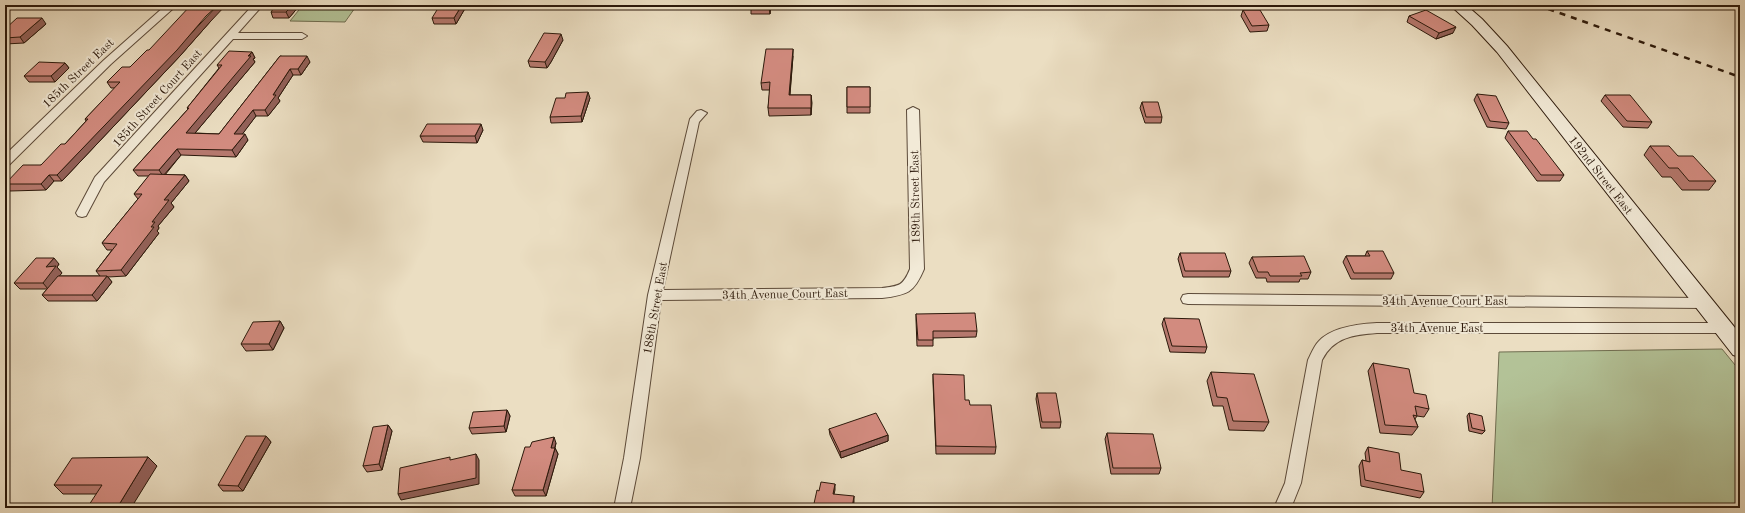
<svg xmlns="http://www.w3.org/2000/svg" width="1745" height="513" font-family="'Old Standard TT',serif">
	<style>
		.green { fill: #b3c297; stroke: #706e51 }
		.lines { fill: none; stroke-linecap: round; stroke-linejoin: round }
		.street-casing { stroke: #5c4a39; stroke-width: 2 }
		.secondary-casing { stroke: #2c190b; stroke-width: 2 }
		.street { fill: #f2ead7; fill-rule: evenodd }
		.secondary { fill: #f2ead7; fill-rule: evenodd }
		.rail { stroke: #2c190b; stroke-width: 2.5; stroke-dasharray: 6 6; stroke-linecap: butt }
		.wall { fill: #b5786d; stroke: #2c190b }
		.shaded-wall { fill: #936159; stroke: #2c190b }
		.building { fill: #d28b7f; stroke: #2c190b }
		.labels { text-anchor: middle; stroke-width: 4; stroke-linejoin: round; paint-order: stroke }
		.street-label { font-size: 12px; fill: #2c190b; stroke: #f2ead7 }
	</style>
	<rect width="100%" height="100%" fill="#ebdec2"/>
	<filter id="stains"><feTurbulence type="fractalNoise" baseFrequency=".005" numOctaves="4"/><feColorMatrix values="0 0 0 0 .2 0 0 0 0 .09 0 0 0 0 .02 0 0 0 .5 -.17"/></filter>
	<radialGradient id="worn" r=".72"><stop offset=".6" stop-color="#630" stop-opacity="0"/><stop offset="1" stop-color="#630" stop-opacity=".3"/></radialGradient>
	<path class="green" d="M303 5H357L345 22 290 21Z
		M1722 349 1740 371V508H1492L1499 352Z"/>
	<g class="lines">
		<g class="street-casing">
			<path id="street" d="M166 5H177L111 64 9 165 5 166V155L104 60Z
				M253 5H263L238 33H302L307 36 302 39H233L104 182 86 216 82 217 78 216 76 213 95 177Z
				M913 107 919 110 924 269C914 293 907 295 882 298L661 300 640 458 630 508H614L624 458 648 295 690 119 697 111 701 110 707 113 699 122 663 290 882 288C899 286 903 286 910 269L907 110Z
				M1188 294 1703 298 1708 299 1710 303 1708 307 1703 308 1188 304 1183 303 1181 299 1183 295Z
				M1377 323H1723L1728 324 1730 328 1728 332 1723 333H1377C1353 335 1334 337 1322 360L1301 483 1291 508H1274L1285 483 1308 360C1311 354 1314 346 1319 341 1332 327 1358 324 1377 323Z"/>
		</g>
		<g class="secondary-casing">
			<path id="secondary" d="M1450 5H1466L1482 19 1507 46 1740 334V357L1733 355 1497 52 1472 25Z"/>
		</g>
		<use href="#street" class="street"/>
		<use href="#secondary" class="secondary"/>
		<path class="rail" d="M1537 5 1740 77"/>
	</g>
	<path class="wall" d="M300 5 289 18H273L271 12Z
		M467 5 456 24H434L432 18Z
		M771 5 770 14H751V8Z
		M1243 10 1269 25 1267 31 1250 32 1241 16Z
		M1409 16 1453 33 1436 39 1407 22Z
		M210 22 180 56 62 181H54L46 190 10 191 5 185 41 165 65 144 86 121 85 119 115 88H111L107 82 130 67Z
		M46 24 24 43 5 44V29Z
		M563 40 551 62 547 68 530 67 528 61Z
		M252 52 255 58 253 59 255 62 195 133 219 134 280 56 310 62 301 75H293L278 98 280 101 268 116H256L242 134 248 140 236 157 181 155 165 175H185L189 181 171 203 174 207 158 226 159 228 157 231 159 233 126 276 108 277 112 282 97 301H48L42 295 47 289H20L14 283 59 264 57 267 62 273 59 276H100L96 271 112 250H107L102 243 138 199 134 194 149 176H138L133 170 188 109 187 108 219 68 217 65Z
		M793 56 790 95H811V115L769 116 768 108 770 90H762L761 83Z
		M65 63 69 68 55 82H29L24 76Z
		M847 87H870V113H847Z
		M1477 94 1509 123 1506 129 1487 127 1474 100Z
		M1605 95 1652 122 1648 128 1623 127 1601 101Z
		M590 98 582 122 551 123 550 117Z
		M1142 102 1162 117 1161 123H1145L1140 108Z
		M483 130 477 143 423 142 420 136Z
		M1508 131 1533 139 1564 175 1560 181H1537L1505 138Z
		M1650 146 1678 156 1716 181 1709 190H1682L1671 177H1662L1644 155Z
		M1367 251 1394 273 1391 279H1351L1343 262 1346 256H1365Z
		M1180 253 1231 271 1229 277H1183L1178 259Z
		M1252 257 1311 272 1308 279H1300L1299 282H1267L1266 278H1256L1249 263Z
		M916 314 977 331 976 337 933 338V346H917L916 320Z
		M1164 318 1207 347 1205 353 1170 352 1162 324Z
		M280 321 284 328 273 350 246 351 241 344Z
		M1373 363 1414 393 1429 409 1424 417 1417 416 1415 419 1418 427 1412 435 1380 433 1368 371Z
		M1211 372 1269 422 1264 431 1229 430 1223 406H1213L1207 381Z
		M933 374 965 400 970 405 996 447 995 454H936L933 382Z
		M1037 393 1061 422 1060 428H1041L1036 399Z
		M507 410 510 416 506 432 472 434 469 428Z
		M1469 413 1485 431 1482 434 1469 431 1467 416Z
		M388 425 392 431 382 470 367 472 363 466Z
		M829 429 888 435V441L841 458 830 435Z
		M1107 433 1161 468 1159 474H1111L1105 439Z
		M266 436 271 442 243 491H223L218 485Z
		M556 443 555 448 558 454 546 496H515L512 490 530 447Z
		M1368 447 1401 470 1424 492 1420 498 1361 486 1359 466 1362 460 1366 461 1365 453Z
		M148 457 157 466 96 494H63L54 485Z"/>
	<path class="shaded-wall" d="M218 5H226L210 22 180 56 62 181 57 175Z
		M293 5H300L289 18 286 12Z
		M462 5H467L456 24 454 18Z
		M770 5H771L770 14 769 8Z
		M42 18 46 24 24 43 20 37Z
		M1456 27 1453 33 1436 39 1439 33Z
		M561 34 563 40 551 62 547 68 545 62Z
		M793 49V56L789 103V95Z
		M252 52 255 58 253 59 255 62 190 139 186 133Z
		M307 56 310 62 301 75 298 69Z
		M65 63 69 68 55 82 51 76Z
		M290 69 293 75 278 98 280 101 268 116 265 110 273 95Z
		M588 92 590 98 582 122 581 116Z
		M811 95 812 103 811 115Z
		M253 110 256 116 238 140 234 134Z
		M481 124 483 130 477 143 475 136Z
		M245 134 248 140 236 157 232 150Z
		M177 149 181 155 163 176 159 170Z
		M49 175 54 181 46 190 41 184Z
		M185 175 189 181 171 203 174 207 158 226 159 228 157 231 159 233 126 276 121 270 151 227 152 222 164 200Z
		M54 258 59 264 57 267 62 273 48 289 43 283 46 267Z
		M107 276 112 282 97 301 92 295Z
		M280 321 284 328 273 350 269 344Z
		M507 410 510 416 506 432 504 426Z
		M388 425 392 431 382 470 379 464Z
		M888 435V441L841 458 840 452Z
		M266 436 271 442 243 491 238 486Z
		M554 437 556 443 553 454 551 448Z
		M555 448 558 454 546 496 543 490Z
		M476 454 479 460V484L401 500 398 494Z
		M148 457 157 466 131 508H117Z
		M835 484V490L833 499V494Z
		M854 496V502L853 508H852Z"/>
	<path class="building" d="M191 5H218L206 16 177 50 57 175H49L41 184H5L23 165H41L61 144H65L88 119H85L120 82H107L122 67H130L147 50H149Z
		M276 5H293L286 12H271Z
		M440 5H462L454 18H432Z
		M751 5H770L769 8H751Z
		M1243 10H1260L1269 25 1252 26Z
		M1426 10 1456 27 1439 33 1409 16Z
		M17 18H42L20 37 5 38V29Z
		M544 33 561 34 549 56 545 62 528 61Z
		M766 49H793L789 95H811V108H768L770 82 761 83Z
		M229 51 252 52 248 56H251L186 133 219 134 280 56H307L298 69H290L273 95H276L265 110H253L234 134H245L232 150 177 149 159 170H133L189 108H187L222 65H217Z
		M39 62 65 63 51 76H24Z
		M847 87H870V107H847Z
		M588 92 581 116 550 117 556 98H565L566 93Z
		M1477 94 1496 96 1509 123 1490 121Z
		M1605 95H1630L1652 122 1627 121Z
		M1142 102H1158L1162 117H1146Z
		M427 124H481L475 136H420Z
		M1508 131H1527L1533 139H1536L1564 175H1541Z
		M1650 146H1669L1678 156H1693L1716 181H1689L1678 168H1669Z
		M150 174 185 175 164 200H169L152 222H155L151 227H154L121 270 96 271 117 244 102 243 142 194H134Z
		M1367 251H1383L1394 273H1354L1346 256H1370Z
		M1180 253H1225L1231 271H1185Z
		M1304 256 1311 272 1300 273 1302 276H1270L1268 272H1258L1252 257Z
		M36 258H54L46 267 56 266 43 283H14Z
		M58 276H107L92 295H42Z
		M975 313 977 331H933V340H918L916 314Z
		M1164 318 1199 319 1207 347 1172 346Z
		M280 321 269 344H241L253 322Z
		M1373 363 1409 369 1414 393 1426 395 1429 409 1415 406 1417 416 1413 415 1418 427 1385 425Z
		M1211 372 1254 374 1269 422 1233 421 1227 398 1217 397Z
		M933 374 964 375 965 400H969L970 405H991L996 447 936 446Z
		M1037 393H1056L1061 422H1042Z
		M507 410 504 426 469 428 473 412Z
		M876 413 888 435 840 452 829 429Z
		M1469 413 1482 416 1485 431 1472 428Z
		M388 425 379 464 363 466 373 427Z
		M1107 433 1153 434 1161 468H1113Z
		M246 436H266L238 486 218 485Z
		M554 437 551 448H555L543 490H512L525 447H530L532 442Z
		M1368 447 1399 453 1401 470 1421 474 1424 492 1365 480 1362 460 1370 462Z
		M476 454V478L398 494 400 468 450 457V460Z
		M148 457 117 508H87L102 485H54L72 458Z
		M821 482 835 484 833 494 854 496 852 508H813L817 490 819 491Z"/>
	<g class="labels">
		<g class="street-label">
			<text transform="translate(78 73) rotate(-44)" y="4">185th Street East</text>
			<text transform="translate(157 98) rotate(-48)" y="4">185th Street Court East</text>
			<text transform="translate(1601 175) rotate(52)" y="4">192nd Street East</text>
			<text transform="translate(915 197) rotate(-91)" y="4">189th Street East</text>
			<text transform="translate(785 294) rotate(-1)" y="4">34th Avenue Court East</text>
			<text x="1445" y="305">34th Avenue Court East</text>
			<text transform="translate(655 308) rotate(-80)" y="4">188th Street East</text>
			<text x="1437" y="332">34th Avenue East</text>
		</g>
	</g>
	<rect width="1745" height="513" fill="none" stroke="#ebdec2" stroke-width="20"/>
	<rect x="6" y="6" width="1733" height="501" fill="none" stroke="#2c190b" stroke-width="2"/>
	<rect x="10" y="10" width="1725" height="493" fill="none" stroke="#2c190b"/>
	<rect width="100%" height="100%" filter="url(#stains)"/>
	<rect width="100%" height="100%" fill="url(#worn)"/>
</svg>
